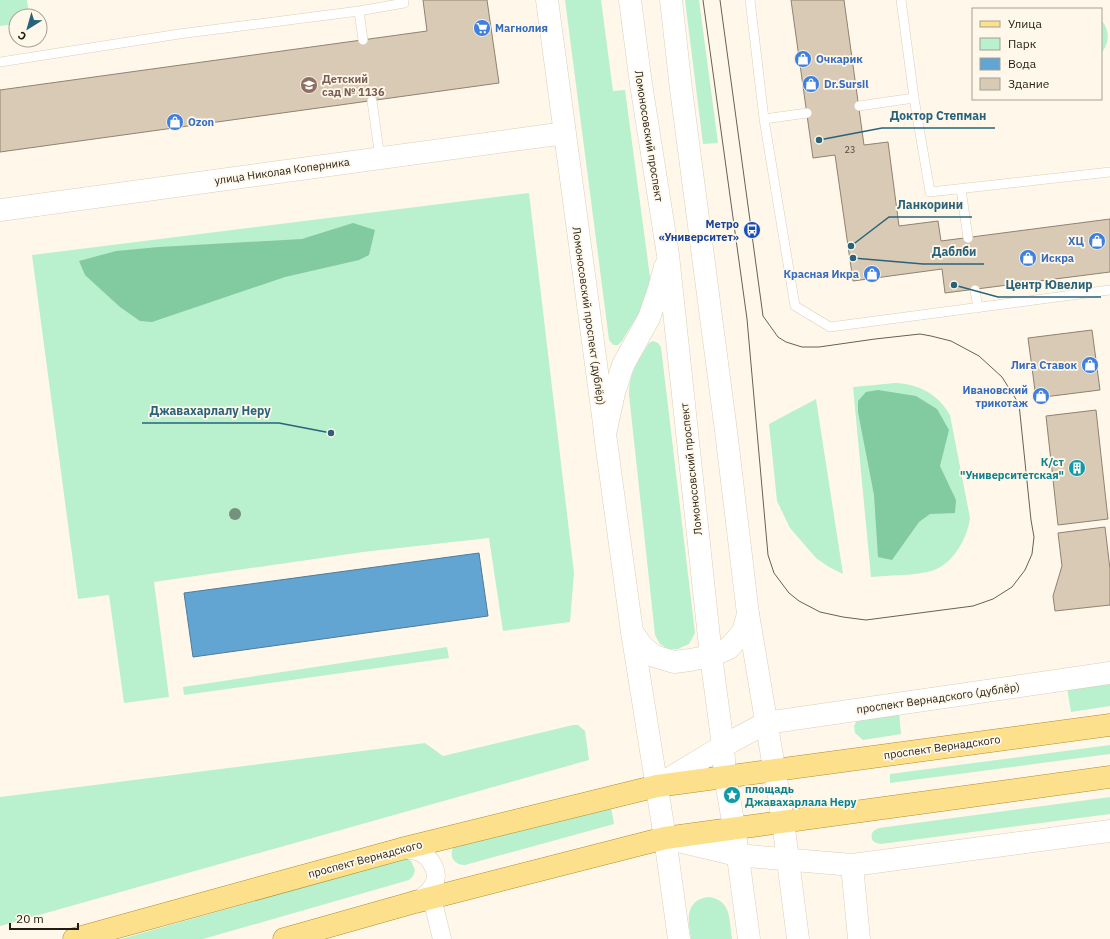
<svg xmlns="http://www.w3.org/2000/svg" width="1110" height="939" font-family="'IBM Plex Sans',sans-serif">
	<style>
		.green { fill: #b9f0cd }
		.forest { fill: #82ca9f }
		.water { fill: #62a5d2; stroke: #4e7c99 }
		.building { fill: #d9cab5; stroke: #90826f }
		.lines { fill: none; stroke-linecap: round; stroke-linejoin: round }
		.service-casing { stroke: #daceb7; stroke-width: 10 }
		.minor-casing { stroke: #daceb7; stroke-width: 19 }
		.tertiary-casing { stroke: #daceb7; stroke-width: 23 }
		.secondary-casing { stroke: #daceb7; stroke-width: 23 }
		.primary-casing { stroke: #af8e30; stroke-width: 23 }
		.service { stroke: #fff; stroke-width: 9 }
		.minor { stroke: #fff; stroke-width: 18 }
		.tertiary { stroke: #fff; stroke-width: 22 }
		.secondary { stroke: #fff; stroke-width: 22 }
		.primary { stroke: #fde08c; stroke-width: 22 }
		.tram { stroke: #656156; stroke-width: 1 }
		.tree { fill: #73917c }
		.labels { text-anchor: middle; stroke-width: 3.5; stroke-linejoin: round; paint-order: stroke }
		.number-label { font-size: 9px; fill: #4f483c }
		.shop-label { font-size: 11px; font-weight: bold; fill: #366cbe; stroke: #fff8ea; text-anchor: start }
		.education-label { font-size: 11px; font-weight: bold; fill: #785e54; stroke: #fff8ea; text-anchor: start }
		.street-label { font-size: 11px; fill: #211d14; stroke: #fff8ea }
		.transit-label { font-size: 11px; font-weight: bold; fill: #164399; stroke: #fff8ea; text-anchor: end }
		.culture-label { font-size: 11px; font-weight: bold; fill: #0d838f; stroke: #fff8ea; text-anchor: end }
		.leader { fill: none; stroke: #28637b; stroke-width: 1.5 }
		.callout-dot { fill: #28637b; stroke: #fff8ea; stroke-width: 1.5 }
		.callout-label { font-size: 12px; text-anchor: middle; font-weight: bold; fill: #28637b; stroke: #fff8ea; stroke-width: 3.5; stroke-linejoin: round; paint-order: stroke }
	</style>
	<rect width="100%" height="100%" fill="#fff8ea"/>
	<path class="green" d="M0 0H27L29 16H16V24L0 26Z
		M565 0H601L613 91 625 90 650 277C650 300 633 322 622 341L618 345H613L609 340 608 332Z
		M685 0H699L718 143 703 144Z
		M1101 20C1110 29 1110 44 1101 53Z
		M529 193 574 573 570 622 503 631 489 538 363 552 154 582 169 697 124 703 109 595 78 599 32 255Z
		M653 341 658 343 661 347 695 633 689 644 678 649H668L660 644 655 635 629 395C629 373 638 361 649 343Z
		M895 383C919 384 938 394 950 415L970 518C967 540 951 568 927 572 909 576 889 575 871 577L853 387Z
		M816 399 843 574 829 567 816 558 790 528 777 501 769 424Z
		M447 647 449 658 184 695 183 687Z
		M1110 682V706L1071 712 1067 688Z
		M899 711 901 734 863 740 855 733 854 726 857 720Z
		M573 725H578L585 731 589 760 0 926V797L425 743 443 756Z
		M1110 745V754L890 783V774Z
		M1110 797V814L881 844 876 843 872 840C871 833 872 831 879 828Z
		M610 802 614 824 465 865C454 865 448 856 454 846Z
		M406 858 411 861 415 870 413 876 409 880 203 939H121Z
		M709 897C732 900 729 921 732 939H691C688 921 684 900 709 897Z"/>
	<path class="forest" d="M353 223 375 230 369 255 359 260 285 277 152 322 140 321 120 307 85 275 79 261 116 251 159 247 302 239Z
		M878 390 916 396 937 409 949 430 940 466 956 500 955 513 930 514 919 522 892 560 878 557 874 495 858 412V401L866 392Z"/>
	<path class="water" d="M479 553 488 616 193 657 184 593Z"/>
	<path class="building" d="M423 0H487L499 83 0 152V90L427 31Z
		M791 0H844L864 145 888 142 899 226 938 221 941 241 1110 219V272L945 293 942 269 853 281 835 155 813 158Z
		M1092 330 1100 390 1036 398 1028 338Z
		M1096 410 1108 519 1058 525 1046 416Z
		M1105 527 1110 569V605L1055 611 1053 596 1062 566 1058 533Z"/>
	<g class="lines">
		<g class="service-casing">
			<path id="service" d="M750 0 764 119 795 306 830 327 1110 290
				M901 0 914 98 930 192 1110 172
				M359 11 363 40
				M0 62 179 34 359 11 404 3V0
				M372 101 380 158
				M859 106 914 98
				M764 119 807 113
				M961 189 968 238
				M975 290 978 308"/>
		</g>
		<g class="minor-casing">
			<path id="minor" d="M401 849C406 850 412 850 417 851 423 853 428 857 431 862 443 880 431 892 415 902
				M432 898 442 939"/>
		</g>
		<g class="tertiary-casing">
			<path id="tertiary" d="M547 0 605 431
				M0 210 565 133
				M632 632 642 646 654 656 674 662 690 660 711 656 729 648 743 632 748 614"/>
		</g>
		<g class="secondary-casing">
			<path id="secondary" d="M630 0 641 84 668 255 711 656 723 746 725 776 734 827 749 939
				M671 0 681 89 726 431 748 614 783 821 798 939
				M665 267 659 289 649 318 623 365 614 393 605 434 632 632 665 838 679 939
				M657 786 723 746 766 723 1110 673
				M666 838 737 855 852 865 1110 831
				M852 865 859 939"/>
		</g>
		<g class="primary-casing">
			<path id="primary" d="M74 939 401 849 657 786 1110 725
				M284 939 415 902 665 838 1110 777"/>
		</g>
		<use href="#service" class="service"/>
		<use href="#minor" class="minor"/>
		<use href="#tertiary" class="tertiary"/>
		<use href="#secondary" class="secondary"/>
		<use href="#primary" class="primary"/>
		<path class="tram" d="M703 0 747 319 768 555 774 573 789 593 799 601 820 612 843 617 866 620 973 606 993 599 1012 587 1025 570 1032 554 1034 537 1031 520 1019 404 1002 377 979 356 951 341 931 336 920 334 875 339 819 347H802L786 342 778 337 763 316 720 0"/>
	</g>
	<circle class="tree" cx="235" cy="514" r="6"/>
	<defs>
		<g id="supermarket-disc" transform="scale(0.9)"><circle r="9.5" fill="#3f7fe0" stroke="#fff8ea"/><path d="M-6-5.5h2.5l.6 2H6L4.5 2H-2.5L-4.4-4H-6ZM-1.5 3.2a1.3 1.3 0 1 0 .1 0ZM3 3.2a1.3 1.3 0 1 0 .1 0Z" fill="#fff"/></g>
		<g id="shop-disc" transform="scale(0.9)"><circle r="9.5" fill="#3f7fe0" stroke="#fff8ea"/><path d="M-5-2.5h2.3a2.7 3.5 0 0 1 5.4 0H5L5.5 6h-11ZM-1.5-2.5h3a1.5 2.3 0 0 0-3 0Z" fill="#fff"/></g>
		<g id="school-disc" transform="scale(0.9)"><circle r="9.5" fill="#8d6e63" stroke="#fff8ea"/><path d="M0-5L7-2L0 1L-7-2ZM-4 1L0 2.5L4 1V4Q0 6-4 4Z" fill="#fff"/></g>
		<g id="bus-disc" transform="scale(0.9)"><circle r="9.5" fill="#1a4fb4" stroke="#fff8ea"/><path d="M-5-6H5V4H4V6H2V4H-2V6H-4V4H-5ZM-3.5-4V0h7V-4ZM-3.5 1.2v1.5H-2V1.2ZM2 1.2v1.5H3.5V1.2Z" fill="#fff"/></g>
		<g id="building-disc" transform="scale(0.9)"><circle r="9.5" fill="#0f9aa8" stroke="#fff8ea"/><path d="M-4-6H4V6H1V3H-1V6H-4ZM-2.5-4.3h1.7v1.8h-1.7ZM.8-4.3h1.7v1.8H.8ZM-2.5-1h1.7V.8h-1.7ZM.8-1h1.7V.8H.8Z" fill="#fff"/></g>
		<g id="sight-disc" transform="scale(0.9)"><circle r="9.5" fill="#0f9aa8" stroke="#fff8ea"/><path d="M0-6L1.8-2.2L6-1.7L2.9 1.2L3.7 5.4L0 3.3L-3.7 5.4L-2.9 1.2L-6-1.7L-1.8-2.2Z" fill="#fff"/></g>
	</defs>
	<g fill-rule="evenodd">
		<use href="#supermarket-disc" x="482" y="28"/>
		<use href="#shop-disc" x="803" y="59"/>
		<use href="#shop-disc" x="811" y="84"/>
		<use href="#school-disc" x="309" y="85"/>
		<use href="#shop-disc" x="175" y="122"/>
		<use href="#bus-disc" x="752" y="230"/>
		<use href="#shop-disc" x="1097" y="241"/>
		<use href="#shop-disc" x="1028" y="258"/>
		<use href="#shop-disc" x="872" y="274"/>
		<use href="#shop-disc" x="1090" y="365"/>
		<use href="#shop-disc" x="1041" y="396"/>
		<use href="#building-disc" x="1077" y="468"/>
		<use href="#sight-disc" x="732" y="795"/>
	</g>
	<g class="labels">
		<g class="number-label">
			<text x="850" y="153">23</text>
		</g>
		<g class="shop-label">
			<text x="495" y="32">Магнолия</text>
			<text x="816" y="63">Очкарик</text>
			<text x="824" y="88">Dr.Sursil</text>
			<text x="188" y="126">Ozon</text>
			<text x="1084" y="245" text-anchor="end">ХЦ</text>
			<text x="1041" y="262">Искра</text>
			<text x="859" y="278" text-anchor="end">Красная Икра</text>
			<text x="1077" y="369" text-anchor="end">Лига Ставок</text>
			<text x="1028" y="394" text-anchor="end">Ивановский<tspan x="1028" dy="13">трикотаж</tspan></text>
		</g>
		<g class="education-label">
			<text x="322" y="83">Детский<tspan x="322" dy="13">сад № 1136</tspan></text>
		</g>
		<g class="street-label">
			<text transform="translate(649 136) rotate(81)" y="4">Ломоносовский проспект</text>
			<text transform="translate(282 171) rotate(-8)" y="4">улица Николая Коперника</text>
			<text transform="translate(589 316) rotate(82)" y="4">Ломоносовский проспект (дублёр)</text>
			<text transform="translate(691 469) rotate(-96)" y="4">Ломоносовский проспект</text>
			<text transform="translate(938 698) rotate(-8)" y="4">проспект Вернадского (дублёр)</text>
			<text transform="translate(942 747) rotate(-8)" y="4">проспект Вернадского</text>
			<text transform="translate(365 859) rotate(-15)" y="4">проспект Вернадского</text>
		</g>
		<g class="transit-label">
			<text x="739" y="228">Метро<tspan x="739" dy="13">«Университет»</tspan></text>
		</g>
		<g class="culture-label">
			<text x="1064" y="466">К/ст<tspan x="1064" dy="13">"Университетская"</tspan></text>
			<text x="745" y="793" text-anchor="start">площадь<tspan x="745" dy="13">Джавахарлала Неру</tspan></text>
		</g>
	</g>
	<path class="leader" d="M819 140L882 128H995M851 246L889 217H972M853 258L923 264H984M954 285L998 297H1101M331 433L279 423H142"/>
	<g class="callout-dot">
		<circle cx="819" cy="140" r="4"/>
		<circle cx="851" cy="246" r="4"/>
		<circle cx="853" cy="258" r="4"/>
		<circle cx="954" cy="285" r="4"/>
		<circle cx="331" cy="433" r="4"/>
	</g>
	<g class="callout-label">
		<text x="938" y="120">Доктор Степман</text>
		<text x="930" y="209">Ланкорини</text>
		<text x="954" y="256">Даблби</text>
		<text x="1049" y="289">Центр Ювелир</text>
		<text x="210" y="415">Джавахарлалу Неру</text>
	</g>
	<rect x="972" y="8" width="130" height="92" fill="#fff8ea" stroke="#a6a094"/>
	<rect x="980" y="21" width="20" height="6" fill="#fde08c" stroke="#a6a094"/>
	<text x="1008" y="28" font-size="12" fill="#211d14">Улица</text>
	<rect x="980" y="38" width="20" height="12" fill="#b9f0cd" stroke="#a6a094"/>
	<text x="1008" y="48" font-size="12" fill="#211d14">Парк</text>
	<rect x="980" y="58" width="20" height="12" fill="#62a5d2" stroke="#a6a094"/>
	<text x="1008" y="68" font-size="12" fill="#211d14">Вода</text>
	<rect x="980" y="78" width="20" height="12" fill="#d9cab5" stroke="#a6a094"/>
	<text x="1008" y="88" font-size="12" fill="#211d14">Здание</text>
	<g transform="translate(28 28) rotate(217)"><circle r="19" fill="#fff8ea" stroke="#a6a094"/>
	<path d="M0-3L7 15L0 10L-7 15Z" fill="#28637b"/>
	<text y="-6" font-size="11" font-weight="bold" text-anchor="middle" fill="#211d14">С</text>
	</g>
	<path d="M10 923v6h68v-6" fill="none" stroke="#211d14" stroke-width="2"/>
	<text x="16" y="923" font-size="12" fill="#211d14" stroke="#fff8ea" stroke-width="3" paint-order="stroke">20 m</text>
</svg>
